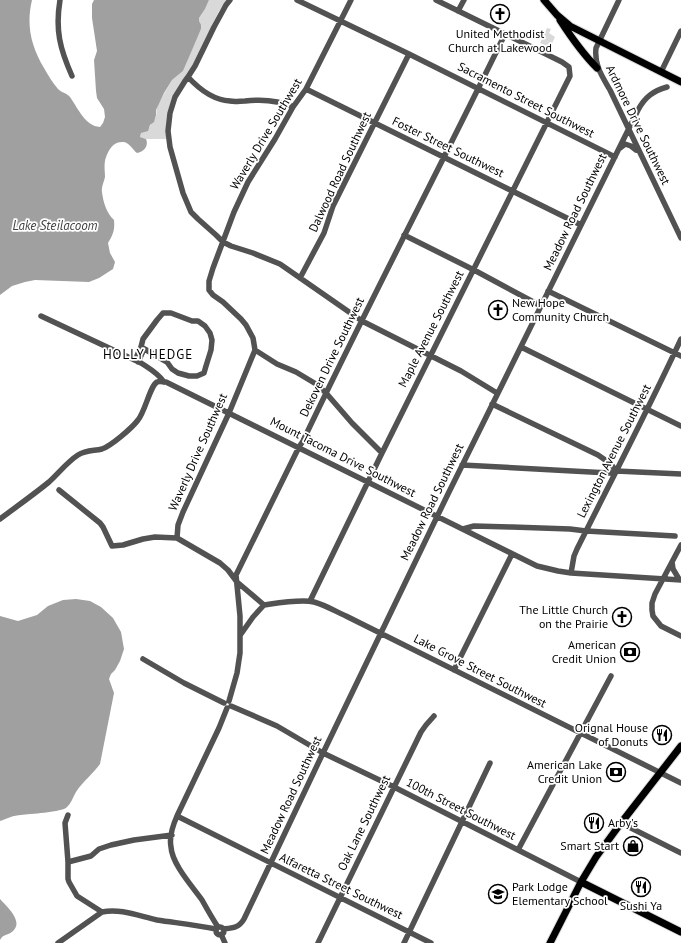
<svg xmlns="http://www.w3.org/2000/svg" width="681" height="943" font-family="'PT Sans',sans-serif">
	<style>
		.green { fill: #d9d9d9 }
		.water { fill: #a0a0a0 }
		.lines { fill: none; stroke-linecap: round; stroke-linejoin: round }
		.major-casing { stroke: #dbdbdb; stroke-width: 9 }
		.minor { stroke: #525252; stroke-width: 5.5 }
		.major { stroke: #000; stroke-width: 7 }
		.labels { text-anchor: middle; stroke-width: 3.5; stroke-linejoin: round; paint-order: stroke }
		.poi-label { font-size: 12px; fill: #000; stroke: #fff; text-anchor: end }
		.street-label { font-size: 12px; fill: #000; stroke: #fff }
		.water-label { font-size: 13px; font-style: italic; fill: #414141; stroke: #fff }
		.neighbourhood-label { font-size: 13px; letter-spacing: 1px; fill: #000; stroke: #fff }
	</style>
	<rect width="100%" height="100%" fill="#fff"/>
	<path class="green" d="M209 0H227L219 11 190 70 173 96 167 113 166 139H146L140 137 141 133 149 128C151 123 154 121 156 116 157 113 156 110 157 106L172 80 183 71 186 64 189 55 201 29 199 21V18L205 9Z
		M547 28 551 29 549 33 555 37 550 48 540 43Z"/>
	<path class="water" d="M0 0H32C26 25 31 46 44 68 48 75 52 82 58 89 62 93 67 93 70 97 78 108 85 126 100 127L103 123 105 117 104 109 97 98 96 91 94 60 97 51 92 18V4L94 0H209L205 9 199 18V21L201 25V29L183 71 172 80 164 93 156 110V115L154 122 150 125 148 131 141 133 140 137 146 139C149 146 144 152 137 153 132 149 129 142 123 142 112 141 107 153 105 161 104 166 105 172 105 177 104 182 101 187 102 192 103 202 107 214 114 220 115 230 113 235 108 243L110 253 115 262 113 269 99 278 89 282 35 280 25 282 12 286 0 295Z
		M76 599 90 601 101 607 113 618 121 632 124 649 120 661 115 670 111 674 109 679 114 693 100 764C93 774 83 781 76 792 73 797 71 804 66 808 59 812 30 814 21 815 14 815 6 819 0 821V616L18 621 37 615 48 606 63 600Z
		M0 899C6 906 24 921 13 931 8 936 4 933 0 940Z"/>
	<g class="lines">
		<g class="major-casing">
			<path id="major" d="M544 0 557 15 570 26 681 82
				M560 20C571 37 583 54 597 68
				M581 882 681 932
				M550 943 581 882 596 857 621 823 681 746"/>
		</g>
		<path class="minor" d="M60 0C55 30 60 49 72 76
			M230 0 226 5 214 27 195 66 188 77 185 81 175 97 170 113 168 131 170 147 183 193 191 212 198 219 216 235 223 242 231 246 253 253 280 264 362 321 461 371 497 393
			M297 0 409 54 615 157
			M619 0 596 48C594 65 602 76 610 90L681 238
			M458 11 464 0
			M661 72 681 31
			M188 77C199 89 213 100 230 101 235 102 240 101 245 101 262 99 278 100 293 107
			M306 89 581 225
			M620 148 625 144 631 146 636 150
			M404 235 474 270 541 306
			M300 278 324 233 333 206 409 54
			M548 291 681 356
			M41 316 141 363C150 369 158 373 164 382
			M521 347 681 426
			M255 350 277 364 296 372 316 384 326 393 352 423 382 453
			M135 360 141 347 143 339 157 320 163 313H171L192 321H198L205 326 210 333 212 340 211 350 206 366 204 373 197 376H189L178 373 172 369 167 362 141 347
			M138 362 144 349
			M492 404 598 455 611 464 616 471
			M462 465 609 473 616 471 681 474
			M59 490 100 523 103 527 112 546 123 545 143 539 155 537 177 538 220 563 228 570 237 582 264 605C278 603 301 599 314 602 325 605 335 611 346 616L681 783
			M0 519C16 507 33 495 49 482 59 473 67 462 78 455 86 450 94 451 102 449 111 446 132 428 138 420 145 412 150 386 157 382 160 381 163 382 166 382L537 566 558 571 571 573 681 580
			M463 529 474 526 512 527 570 529 586 531 675 536
			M177 538 178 525 183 512 229 413 255 350 253 338 246 325 241 319 223 302 213 295 209 290V281L213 268 234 212 248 182 275 139 293 107 306 89 351 0
			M681 545 655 594 652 603V610L653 616 661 626 681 636
			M672 562 673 569 679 579
			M571 573 574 556 577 549C612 479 648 410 681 339
			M310 601 382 453 570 76 569 67 562 62 436 0
			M241 634 253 617 264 605
			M143 659 184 683 224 703
			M454 670 512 554
			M229 701 237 673 240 653V616L236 575 299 447 303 441C368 304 439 170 505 34
			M231 706 277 726 323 753 394 787 581 882
			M68 815 65 823 68 862V879L69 882 77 896 102 912
			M177 816 431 943
			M621 823 681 853
			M518 850 611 676
			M68 862 91 856 99 849 111 845 134 840 172 835
			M218 927C212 918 207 909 202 900 192 886 172 864 171 847 169 837 173 825 177 816L219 728 227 708
			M216 931a4 4 0 1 1 8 0a4 4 0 1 1-8 0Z
			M223 929C232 928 239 928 244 919L323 753 448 494 638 110C645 97 653 91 667 87
			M221 934 225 943
			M58 943 102 912C120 908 139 916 157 920 177 923 196 925 216 929
			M318 943 421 732 426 725 434 716
			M404 943 490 763"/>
		<use href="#major" class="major"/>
	</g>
	<defs>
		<g id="church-ring" transform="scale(1)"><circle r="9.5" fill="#fff" stroke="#000" stroke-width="1.5"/><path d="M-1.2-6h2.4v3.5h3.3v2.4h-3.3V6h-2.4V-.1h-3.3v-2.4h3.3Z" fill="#000"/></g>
		<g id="bank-ring" transform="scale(1)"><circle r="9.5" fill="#fff" stroke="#000" stroke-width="1.5"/><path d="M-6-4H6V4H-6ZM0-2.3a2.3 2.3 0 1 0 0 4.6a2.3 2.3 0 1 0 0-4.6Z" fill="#000"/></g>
		<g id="restaurant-ring" transform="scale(1)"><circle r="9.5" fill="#fff" stroke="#000" stroke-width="1.5"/><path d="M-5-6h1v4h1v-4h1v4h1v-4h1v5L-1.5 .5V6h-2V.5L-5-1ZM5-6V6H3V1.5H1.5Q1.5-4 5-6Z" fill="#000"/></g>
		<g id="shop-ring" transform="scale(1)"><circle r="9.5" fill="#fff" stroke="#000" stroke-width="1.5"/><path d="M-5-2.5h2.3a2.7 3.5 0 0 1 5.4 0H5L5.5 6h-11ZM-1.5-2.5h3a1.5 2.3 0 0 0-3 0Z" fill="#000"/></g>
		<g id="school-ring" transform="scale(1)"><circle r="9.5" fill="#fff" stroke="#000" stroke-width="1.5"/><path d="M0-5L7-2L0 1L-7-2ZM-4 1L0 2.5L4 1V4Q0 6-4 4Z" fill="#000"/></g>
	</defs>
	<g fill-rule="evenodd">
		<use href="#church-ring" x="500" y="14"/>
		<use href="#church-ring" x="498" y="310"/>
		<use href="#church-ring" x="622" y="617"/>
		<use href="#bank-ring" x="630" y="652"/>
		<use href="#restaurant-ring" x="662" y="735"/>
		<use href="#bank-ring" x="616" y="772"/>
		<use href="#restaurant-ring" x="594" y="823"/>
		<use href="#shop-ring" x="633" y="846"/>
		<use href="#restaurant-ring" x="641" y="887"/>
		<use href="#school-ring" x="498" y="894"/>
	</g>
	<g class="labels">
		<g class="poi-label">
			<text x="500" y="38" text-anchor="middle">United Methodist<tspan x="500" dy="14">Church at Lakewood</tspan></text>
			<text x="512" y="307" text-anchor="start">New Hope<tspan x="512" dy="14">Community Church</tspan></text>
			<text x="608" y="614">The Little Church<tspan x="608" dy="14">on the Prairie</tspan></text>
			<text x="616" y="649">American<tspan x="616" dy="14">Credit Union</tspan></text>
			<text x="648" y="732">Orignal House<tspan x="648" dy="14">of Donuts</tspan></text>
			<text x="602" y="769">American Lake<tspan x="602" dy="14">Credit Union</tspan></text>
			<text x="608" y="827" text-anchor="start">Arby's</text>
			<text x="619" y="850">Smart Start</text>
			<text x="512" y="891" text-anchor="start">Park Lodge<tspan x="512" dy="14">Elementary School</tspan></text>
			<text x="641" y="910" text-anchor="middle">Sushi Ya</text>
		</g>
		<g class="street-label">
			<text transform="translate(526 100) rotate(27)" y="4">Sacramento Street Southwest</text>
			<text transform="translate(638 125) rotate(64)" y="4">Ardmore Drive Southwest</text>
			<text transform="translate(266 134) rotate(-59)" y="4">Waverly Drive Southwest</text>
			<text transform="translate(448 147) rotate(26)" y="4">Foster Street Southwest</text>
			<text transform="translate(340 172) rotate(-65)" y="4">Dalwood Road Southwest</text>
			<text transform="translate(575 212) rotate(-64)" y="4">Meadow Road Southwest</text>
			<text transform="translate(431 329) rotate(-63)" y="4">Maple Avenue Southwest</text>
			<text transform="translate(332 357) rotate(-64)" y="4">Dekoven Drive Southwest</text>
			<text transform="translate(614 451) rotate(-63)" y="4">Lexington Avenue Southwest</text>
			<text transform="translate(198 452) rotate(-66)" y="4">Waverly Drive Southwest</text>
			<text transform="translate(343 457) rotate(27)" y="4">Mount Tacoma Drive Southwest</text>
			<text transform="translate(432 502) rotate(-64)" y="4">Meadow Road Southwest</text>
			<text transform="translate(480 671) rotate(27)" y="4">Lake Grove Street Southwest</text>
			<text transform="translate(291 795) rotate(-65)" y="4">Meadow Road Southwest</text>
			<text transform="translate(461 809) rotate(27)" y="4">100th Street Southwest</text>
			<text transform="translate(364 823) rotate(-64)" y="4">Oak Lane Southwest</text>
			<text transform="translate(341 886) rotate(26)" y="4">Alfaretta Street Southwest</text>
		</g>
		<g class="water-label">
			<text x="55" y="230">Lake Steilacoom</text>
		</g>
		<g class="neighbourhood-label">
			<text x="148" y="359">HOLLY HEDGE</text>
		</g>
	</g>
</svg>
